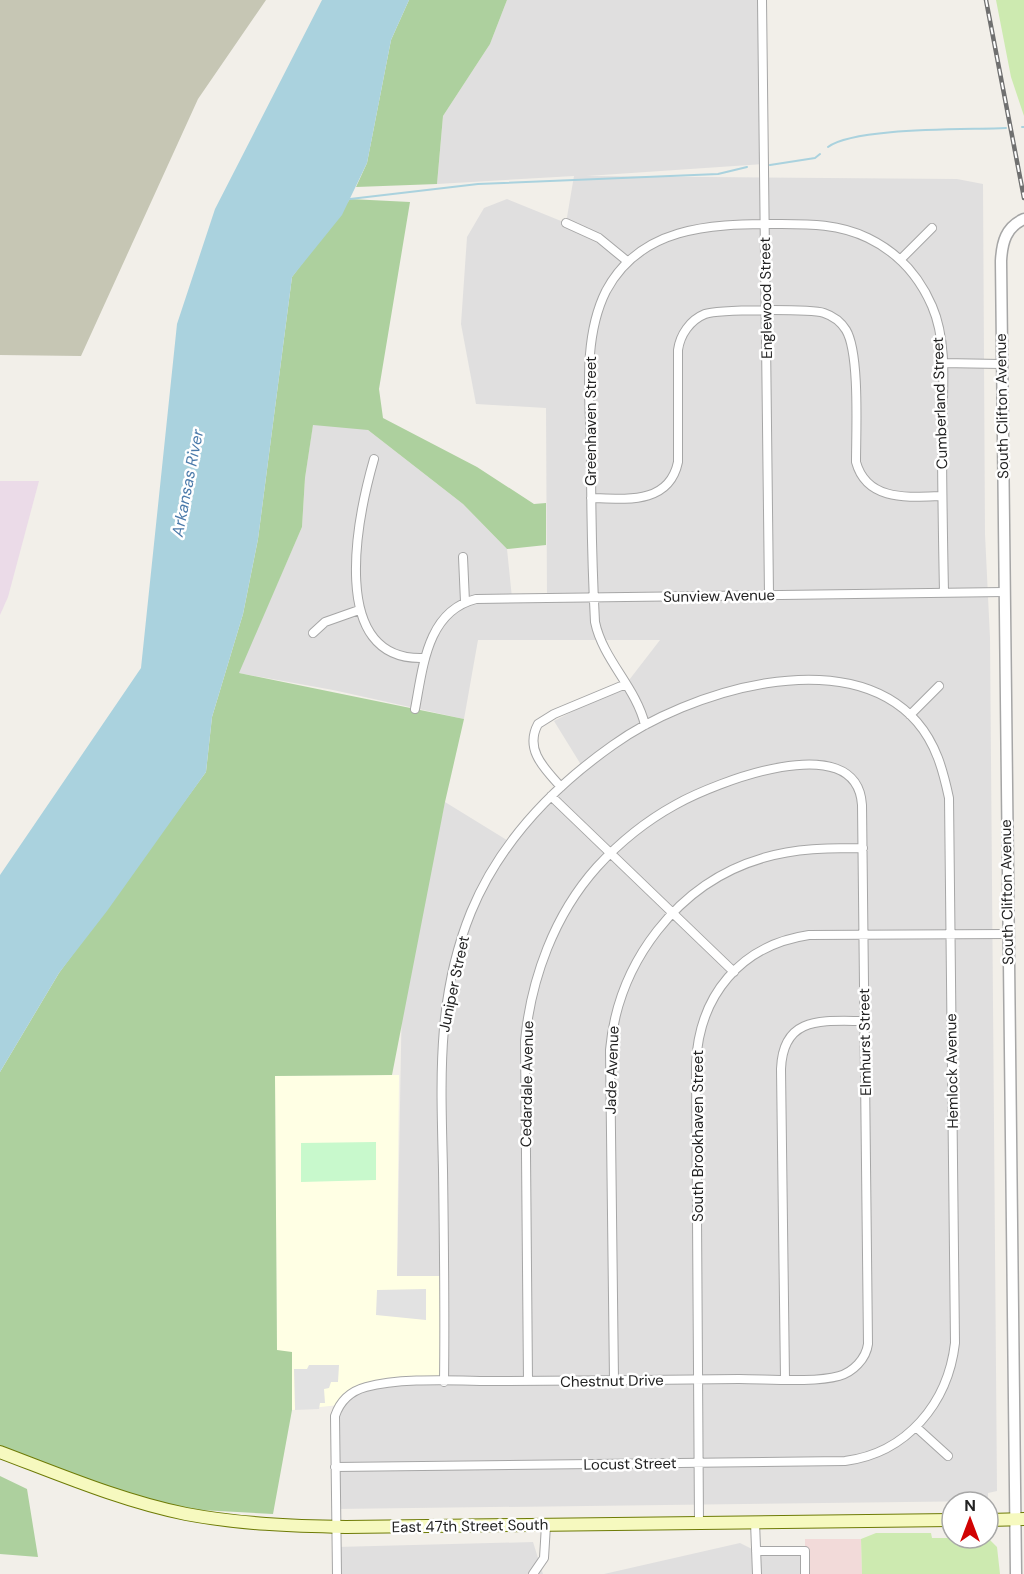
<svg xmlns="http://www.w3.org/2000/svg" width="1024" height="1574" font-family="'DM Sans',sans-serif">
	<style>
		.residential { fill: #e0dfdf }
		.commercial { fill: #f2dad9 }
		.industrial { fill: #ebdbe8 }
		.education { fill: #ffffe4 }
		.construction { fill: #c6c6b4 }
		.grass { fill: #cdeab0 }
		.forest { fill: #add09e }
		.park { fill: #c8f9cc }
		.parking { fill: #e2e2e2 }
		.water { fill: #aad2de }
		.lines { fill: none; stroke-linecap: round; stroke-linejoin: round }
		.stream { stroke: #aad2de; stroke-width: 2 }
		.minor-casing { stroke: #a6a6a6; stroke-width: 10 }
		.tertiary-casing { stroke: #a6a6a6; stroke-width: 13 }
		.secondary-casing { stroke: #6e7b06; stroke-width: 14 }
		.minor { stroke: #fff; stroke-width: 8 }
		.tertiary { stroke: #fff; stroke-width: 10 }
		.secondary { stroke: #f6f9bf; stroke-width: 12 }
		.rail-casing { stroke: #707070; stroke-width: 4.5 }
		.rail { stroke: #fff; stroke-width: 2; stroke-dasharray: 7; stroke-linecap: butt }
		.labels { text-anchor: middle; stroke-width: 5; stroke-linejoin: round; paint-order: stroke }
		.street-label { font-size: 15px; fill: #222; stroke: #fff }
		.water-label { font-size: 16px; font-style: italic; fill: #4b7aaa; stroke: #fff }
	</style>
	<rect width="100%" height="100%" fill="#f2efe9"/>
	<path class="residential" d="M507 0H765L764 164 587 176 957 179 983 184 985 534 990 638 997 1491 988 1493V1501L335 1509V1416L444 1276H397L402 993 445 802 510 842 583 768 554 721 626 684 660 640H478L464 719 333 690 238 673 302 527 305 478 313 424 364 427 463 504 507 549 512 598 547 597 546 408 476 404 461 324 467 237 484 208 507 199 566 223 574 176 437 184 443 116 490 44Z
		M533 1542 543 1574H337L336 1547Z
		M740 1543 756 1551H805V1574H604Z"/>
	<path class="commercial" d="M805 1539H861L862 1574H805Z"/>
	<path class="industrial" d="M0 481H39L8 597 0 615Z"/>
	<path class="education" d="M399 1075 397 1276H444V1382L365 1387 339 1405 292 1410V1353L277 1351 275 1076Z"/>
	<path class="construction" d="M0 0H266L198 99 81 356 0 355Z"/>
	<path class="grass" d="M996 0H1024V116L1011 77Z
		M876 1533H931L932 1538H988L997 1547 1000 1574H862L861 1539Z"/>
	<path class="forest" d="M409 0H507L490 44 443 116 437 184 356 187 367 163 391 40Z
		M350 199 410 202 379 389 383 418 477 467 534 504 546 503V545L507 549 463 504 368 430 313 425 305 478 302 527 239 673 464 719 445 802 392 1075 275 1076 277 1350 292 1352V1410L273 1514 162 1508 0 1452V1072L59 973 206 772 212 717 243 614 258 539 292 277Z
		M0 1476 27 1489 38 1557 0 1554Z"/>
	<path class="park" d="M376 1142V1180L301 1182V1143Z"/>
	<path class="parking" d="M426 1289V1320L376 1315 377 1290Z
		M309 1365H339L338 1382H331L329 1388 324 1389 325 1403H320L319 1409 295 1410 294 1369H307Z"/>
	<path class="water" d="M322 0H409L391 40 367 163 342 215 292 277 258 539 243 614 212 717 206 772 107 911 59 973 0 1072V875L141 668 177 324 215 209Z"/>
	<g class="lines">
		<path class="stream" d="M1022 127H1024
			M828 147C855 127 967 130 1006 128
			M770 165 815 158 820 154
			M350 199 478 184 718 174 747 167"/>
		<g class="minor-casing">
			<path id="minor" d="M762 0 769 595
				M566 223 599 238 627 261
				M900 260 932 228
				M942 363 1001 364
				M374 459C358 515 326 662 424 658
				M591 498C625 499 669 505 678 462V350C680 335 690 320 705 314 718 309 811 309 824 313 833 316 841 322 846 330 860 353 856 433 856 462 867 502 909 497 942 496
				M463 557 465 602
				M313 633 325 622 359 610
				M415 709C423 667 427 611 476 599L1004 592
				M910 715 939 686
				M645 725C636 687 603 660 595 622 592 565 591 508 591 451 590 399 582 339 606 291 640 227 709 224 774 224 806 224 838 223 868 238 897 252 919 276 932 306 949 345 942 396 942 437 942 489 943 541 944 593
				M561 787C545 769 524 750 538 724L554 714 626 684
				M551 796 734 972
				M785 1379 781 1069C783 1015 823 1021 865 1021
				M614 1380 610 1050C618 963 677 883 763 858 796 848 829 848 863 848
				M916 1427 948 1456
				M335 1467 845 1461C907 1453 948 1403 955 1343L949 798C943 770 936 744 917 722 846 641 687 692 613 745 552 788 500 842 471 912 436 998 441 1080 443 1170 444 1241 445 1311 444 1382
				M755 1522 757 1574
				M699 1523 696 1064C699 995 741 945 809 935L1007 934
				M756 1551H805V1574
				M337 1574 335 1416C340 1401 351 1391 366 1387 402 1377 460 1381 498 1381 578 1381 659 1380 739 1379 767 1379 814 1383 839 1376 853 1372 866 1359 868 1344L862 805C857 726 714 783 675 805 646 821 619 843 597 867 554 915 531 979 525 1041L528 1381
				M533 1574 544 1558 546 1525"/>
		</g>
		<g class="tertiary-casing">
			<path id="tertiary" d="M1016 1574 1001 261C1002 242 1006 227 1024 219"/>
		</g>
		<g class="secondary-casing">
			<path id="secondary" d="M0 1452C61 1475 122 1501 186 1514 239 1524 292 1526 346 1527L952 1520
				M988 1520 1024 1519"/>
		</g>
		<use href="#minor" class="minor"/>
		<use href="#tertiary" class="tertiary"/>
		<use href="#secondary" class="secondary"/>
		<g class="rail-casing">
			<path id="rail" d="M986 0 1024 198"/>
		</g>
		<use href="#rail" class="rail"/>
	</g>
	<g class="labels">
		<g class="street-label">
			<text transform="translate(766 298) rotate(-91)" y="5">Englewood Street</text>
			<text transform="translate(940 403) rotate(-92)" y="5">Cumberland Street</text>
			<text transform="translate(1002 406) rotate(-91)" y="5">South Clifton Avenue</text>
			<text transform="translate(591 421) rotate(-90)" y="5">Greenhaven Street</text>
			<text transform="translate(719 596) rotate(-1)" y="5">Sunview Avenue</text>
			<text transform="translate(1007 892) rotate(-91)" y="5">South Clifton Avenue</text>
			<text transform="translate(454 984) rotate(-78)" y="5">Juniper Street</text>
			<text transform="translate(865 1042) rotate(-91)" y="5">Elmhurst Street</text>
			<text transform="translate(612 1070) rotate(-88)" y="5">Jade Avenue</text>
			<text transform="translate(952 1071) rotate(-91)" y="5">Hemlock Avenue</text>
			<text transform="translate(527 1084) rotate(-89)" y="5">Cedardale Avenue</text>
			<text transform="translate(698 1136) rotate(-90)" y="5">South Brookhaven Street</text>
			<text transform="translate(612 1381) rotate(-1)" y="5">Chestnut Drive</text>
			<text transform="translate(630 1464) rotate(-1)" y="5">Locust Street</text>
			<text transform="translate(470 1526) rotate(-1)" y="5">East 47th Street South</text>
		</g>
		<g class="water-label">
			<text transform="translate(187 483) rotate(-79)" y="6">Arkansas River</text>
		</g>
	</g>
	<g transform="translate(970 1520)"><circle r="28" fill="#ffffff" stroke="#a7a7a7" stroke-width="1.5"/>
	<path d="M0-4.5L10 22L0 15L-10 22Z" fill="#d10202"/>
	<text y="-9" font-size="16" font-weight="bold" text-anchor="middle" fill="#222222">N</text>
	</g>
</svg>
